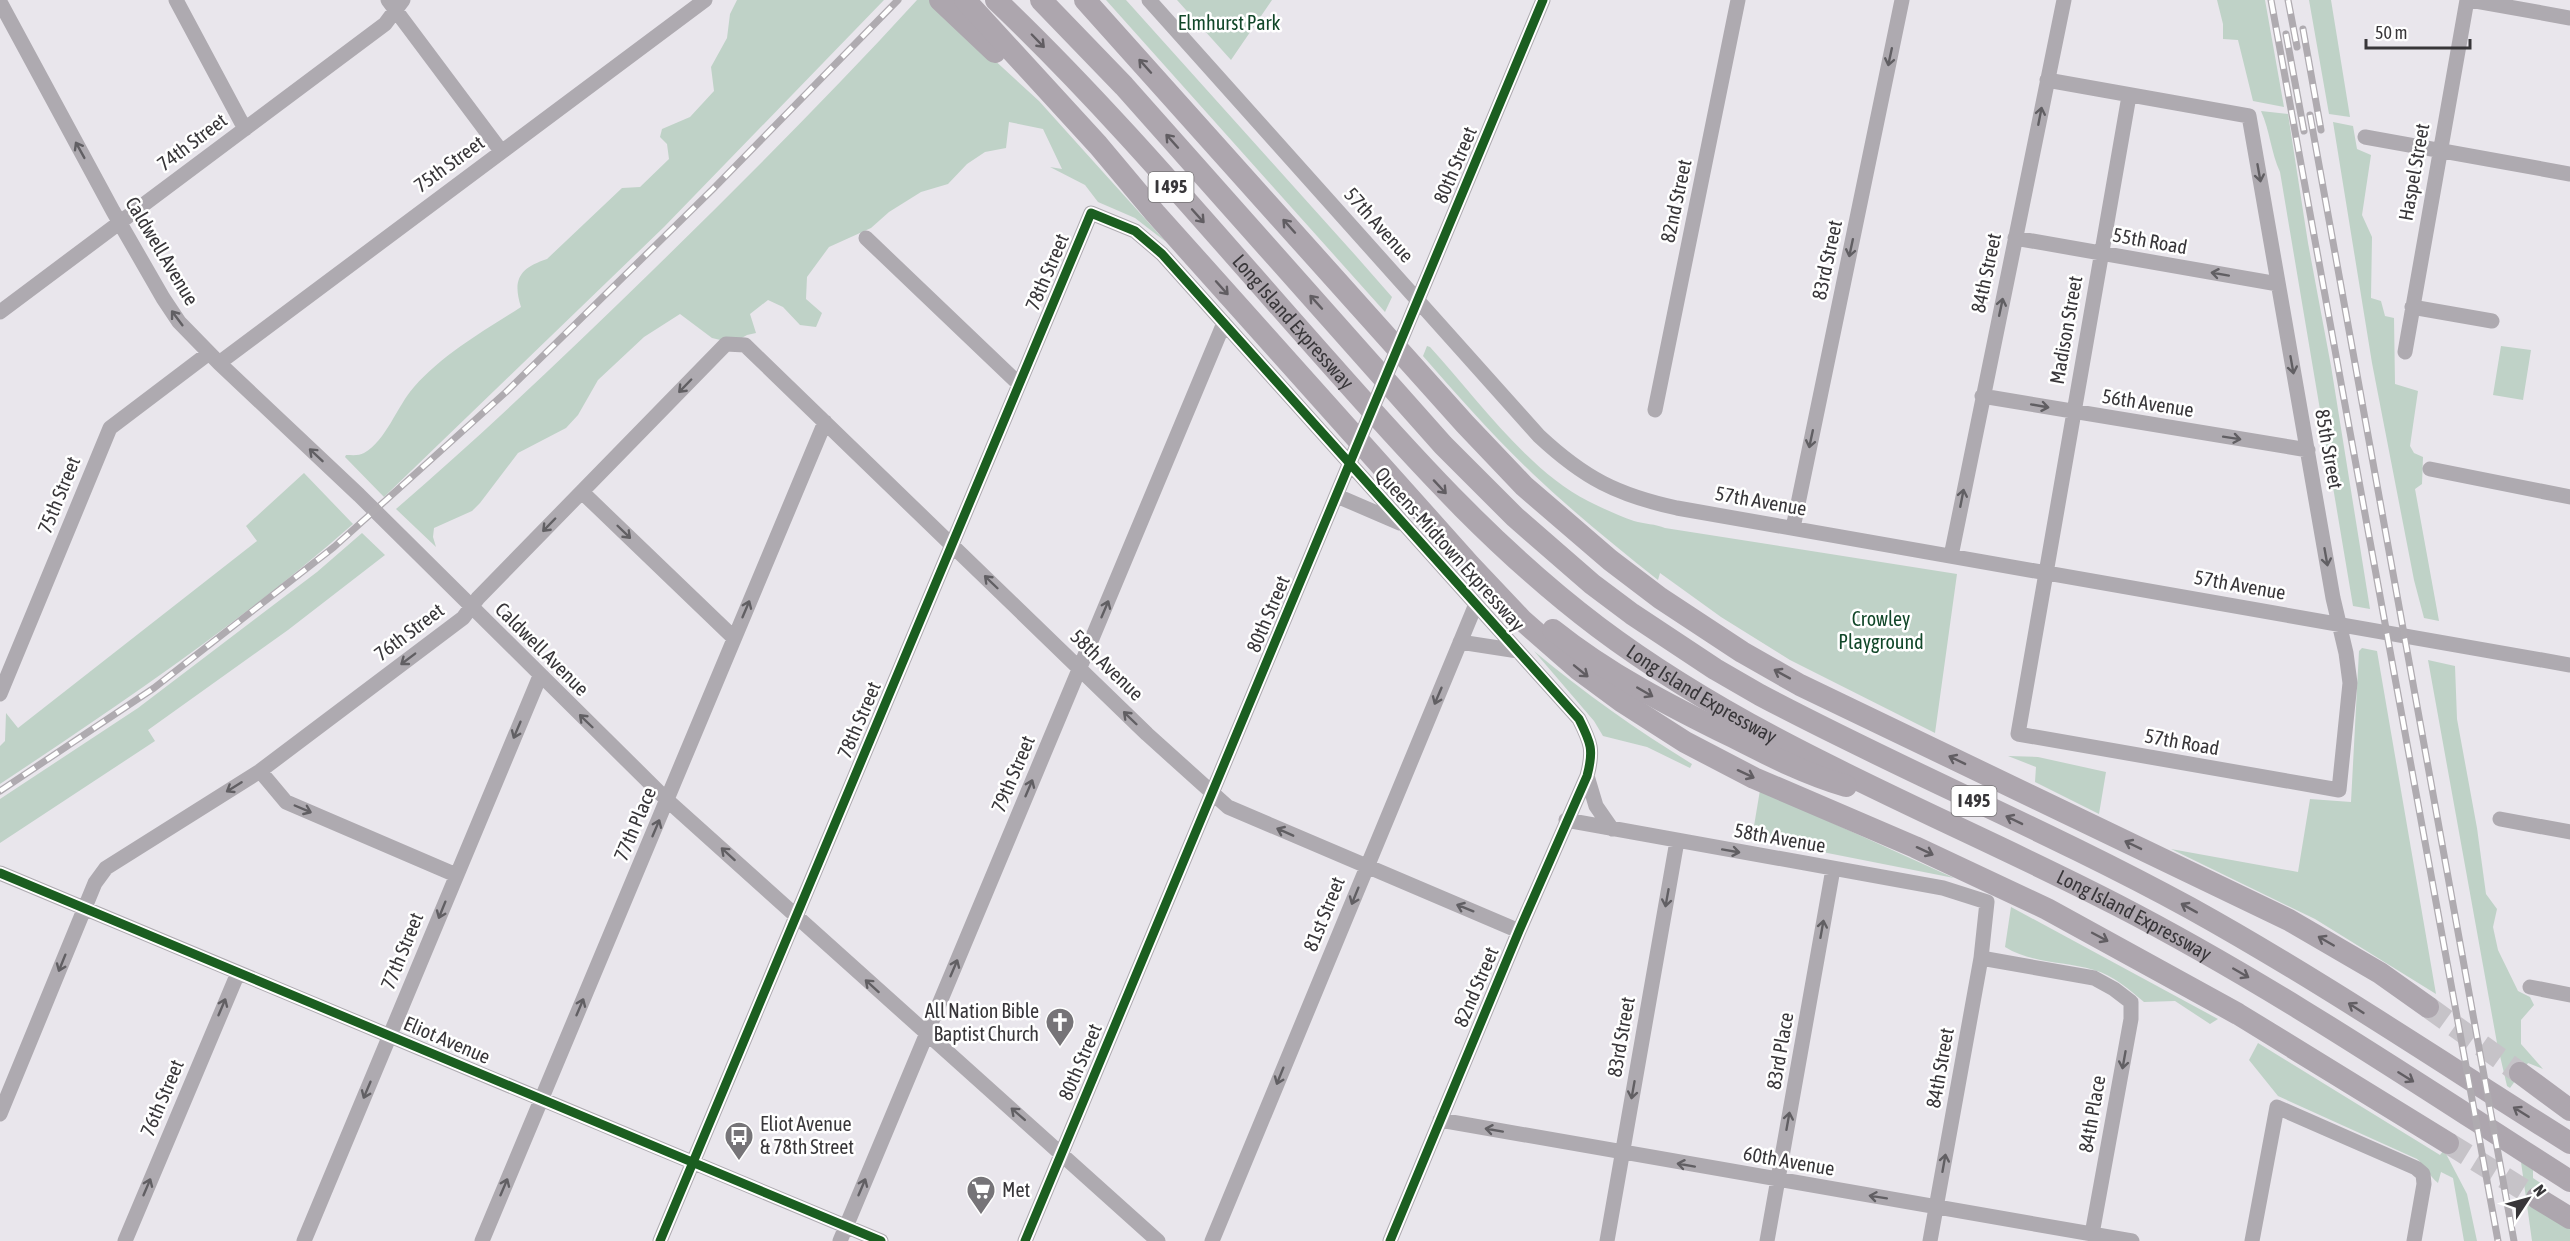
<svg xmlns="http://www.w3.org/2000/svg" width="2570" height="1241" font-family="'Asap Condensed',sans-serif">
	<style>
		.green { fill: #bfd2c7 }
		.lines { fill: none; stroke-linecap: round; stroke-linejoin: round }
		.highway-tunnel { stroke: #c6c3c8; stroke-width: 22; stroke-dasharray: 22 11; stroke-linecap: butt }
		.minor { stroke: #aeaab0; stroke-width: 15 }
		.highway { stroke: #ada6ae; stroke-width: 22 }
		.rail-casing { stroke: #afabb0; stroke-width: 7 }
		.rail { stroke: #fff; stroke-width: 4.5; stroke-dasharray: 14; stroke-linecap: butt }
		.cycleway-casing { stroke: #fff; stroke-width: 13 }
		.cycleway { stroke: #1b5e20; stroke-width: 9 }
		.oneway { stroke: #615d62 }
		.oneway2 { stroke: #615f63 }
		.labels { text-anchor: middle; stroke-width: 5; stroke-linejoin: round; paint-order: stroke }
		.shield { fill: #fff; stroke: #747274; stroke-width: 1.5 }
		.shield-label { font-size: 18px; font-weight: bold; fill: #383639 }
		.park-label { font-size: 20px; fill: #114729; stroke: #fff }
		.street-label { font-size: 20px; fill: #383639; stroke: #fff }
		.poi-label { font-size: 20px; fill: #383639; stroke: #fff; text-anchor: start }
	</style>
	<rect width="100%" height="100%" fill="#e9e6ec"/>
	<path class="green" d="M737 0H884L664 227 384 497 345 457 346 455C352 455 359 456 364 453 386 441 397 406 414 387 444 353 484 331 521 307 512 279 520 268 547 259L622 188 640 187 669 159 667 144 660 137 662 129 690 117 714 91 711 67 727 38 730 14Z
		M917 0H929L1039 101 1166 242 1135 218 1098 202 1085 185 1050 167 1062 169 1043 129 1009 122 1006 148 985 152 967 164 948 184 921 192 889 212 871 228 829 247 807 277 806 299 822 313 816 327 800 325 783 307 768 300 750 314 756 333 747 335 733 343 712 338 680 314 644 337 598 380 578 415 566 428 518 453 480 503 472 511 434 528 433 537 436 547 396 509C485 432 569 352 653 270 743 182 832 93 917 0Z
		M1106 0H1126L1356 256 1392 297 1385 312Z
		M1177 0H1272L1231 60Z
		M2217 0H2265L2284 107 2253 101 2238 40 2223 39V24Z
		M2309 0H2331L2350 117 2329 114Z
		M2261 111 2288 114 2308 243 2331 366 2370 609 2353 606 2280 172C2271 153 2270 131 2261 111Z
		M2333 122 2353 126 2357 149 2371 155 2362 215 2372 237 2371 298 2381 301 2385 316 2394 318 2395 384 2418 391 2410 446 2414 453 2423 457 2422 484 2415 489 2439 621 2424 618 2414 580 2372 363Z
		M1427 346 1430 347C1475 396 1528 471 1588 501 1602 508 1619 516 1634 521 1644 524 1656 524 1665 528L1957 574 1935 733 1790 660 1721 617 1660 573 1658 580C1615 546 1572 511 1532 473 1493 436 1458 396 1423 356Z
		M2501 346 2531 350 2523 400 2493 395Z
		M304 473 353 524C243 621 122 703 0 784V746L5 741 6 713 18 728 257 541 246 526Z
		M362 533 385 555 288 630 148 730 155 741 0 843V799L138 708 317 572Z
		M2362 648 2377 651 2436 994 2315 919 2171 849 2298 872 2310 799 2351 802 2359 651Z
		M1534 651C1584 693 1637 730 1692 764L1690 768 1647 747 1603 736 1594 721Z
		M2428 660 2455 666 2457 719 2477 828 2486 894 2497 909 2493 927 2498 950 2518 991 2530 997 2534 1005 2521 1020V1044L2543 1069 2528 1063 2510 1088 2507 1086 2497 1043Z
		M2008 756 2038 757 2106 772 2099 814 2035 782 2036 767Z
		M1760 790 1954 878 1752 838Z
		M2011 907 2218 1019 2210 1024 2175 1001 2144 1002C2130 990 2113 975 2094 970 2063 961 2033 964 2005 947Z
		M2258 1043 2440 1155 2444 1150 2467 1194 2477 1241H2464L2453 1178 2441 1172 2438 1183C2429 1176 2426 1166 2417 1159L2278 1096 2249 1060Z
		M2521 1162 2533 1170V1178L2545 1186 2533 1205 2570 1229V1241H2532Z"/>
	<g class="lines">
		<path class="highway-tunnel" d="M2428 1007 2520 1073
			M2448 1143 2537 1198"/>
		<path class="minor" d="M176 0 245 129
			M388 0 501 151
			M1149 0 1539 436C1584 478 1617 495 1677 508L2570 665
			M2470 0 2570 18
			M0 2 113 211 163 298 179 322 219 363 359 495 667 800 1158 1241
			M2047 80 2249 116 2333 598 2346 653 2350 683 2339 790 2018 734 2129 96
			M2365 137 2570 174
			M866 238 1019 384
			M2015 238 2278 284
			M2412 307 2492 321
			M0 312 385 24 403 0
			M2405 352 2467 0
			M219 363 705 0
			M1982 396 2308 450
			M1655 410 1738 0
			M2430 469 2570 497
			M582 492 734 638
			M1337 496 1400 523
			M1793 528 1902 0
			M1951 556 2064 0
			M1460 642 1518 651
			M0 694 110 428 209 353
			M260 771 286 802 456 875
			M1587 776 1596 806 1612 829
			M2500 819 2570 832
			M1566 820 1943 888 1987 902 1981 958 1930 1241
			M0 873 881 1241
			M1981 958 2094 978 2114 989 2131 1002V1019L2092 1234
			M2530 987 2570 995
			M0 1114 95 883 106 868 260 771 463 618 478 598 726 344 745 345 1147 734 1228 807 1519 931
			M1440 1120 2132 1241
			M125 1241 238 973
			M304 1241 540 676
			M482 1241 825 422
			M660 1241 1091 213 1135 231 1162 254 1579 719C1591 743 1594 750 1587 776L1519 931 1390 1241
			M840 1241 1224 323
			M1025 1241 1543 0
			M1212 1241 1476 604
			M1607 1241 1677 841
			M1767 1241 1833 869
			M2252 1241 2277 1107 2416 1168 2423 1174 2424 1184 2414 1241"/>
		<g class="highway">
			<path d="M940 0 995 52"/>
			<path d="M965 0 1098 145 1155 213 1470 565 1522 620 1579 670 1621 701 1685 742 1754 778 1915 847 2047 909 2238 1014 2448 1143"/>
			<path id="s1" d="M996 0C1119 117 1228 250 1341 376 1421 466 1501 554 1598 627 1756 746 1943 815 2117 905 2274 986 2421 1086 2570 1181"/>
			<path d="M1041 0 1124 86 1443 445 1515 517 1592 584 1632 614 1715 669 1760 695C1901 770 2049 831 2190 908 2320 980 2444 1064 2570 1143"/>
			<path d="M1085 0 1465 424 1524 486 1610 560 1660 598 1742 652 1800 685 2289 920 2380 973 2428 1007"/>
			<path d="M1553 630C1608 674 1670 706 1733 737 1770 756 1806 774 1846 786"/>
			<path d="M2520 1073 2570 1110"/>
			<path d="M2537 1198 2570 1218"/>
		</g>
		<g class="rail-casing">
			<path id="rail" d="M2271 0 2498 1241
				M2288 0 2297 47
				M2303 29 2321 130
				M2286 34 2304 131
				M2310 115 2514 1241
				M0 791 154 688 334 547 506 392 713 189 898 0"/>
		</g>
		<use href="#rail" class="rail"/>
		<g class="cycleway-casing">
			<path id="cycleway" d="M0 873 881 1241
				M660 1241 1091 213 1135 231 1162 254 1579 719C1591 743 1594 750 1587 776L1519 931 1390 1241
				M1025 1241 1543 0"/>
		</g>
		<use href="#cycleway" class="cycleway"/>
	</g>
	<defs><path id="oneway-shaft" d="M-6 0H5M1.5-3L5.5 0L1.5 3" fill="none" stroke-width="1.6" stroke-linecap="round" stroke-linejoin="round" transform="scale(1.5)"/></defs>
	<g class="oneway">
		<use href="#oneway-shaft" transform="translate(1038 41) rotate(46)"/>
		<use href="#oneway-shaft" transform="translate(1145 66) rotate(-132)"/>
		<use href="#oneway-shaft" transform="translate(1172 141) rotate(-132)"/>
		<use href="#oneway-shaft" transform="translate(1198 216) rotate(48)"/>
		<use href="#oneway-shaft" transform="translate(1289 226) rotate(-132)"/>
		<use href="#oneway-shaft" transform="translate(1222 288) rotate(48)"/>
		<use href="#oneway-shaft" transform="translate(1316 302) rotate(-132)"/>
		<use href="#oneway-shaft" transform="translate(1440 487) rotate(47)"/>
		<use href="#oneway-shaft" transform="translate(1581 671) rotate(39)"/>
		<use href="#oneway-shaft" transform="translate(1782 674) rotate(-151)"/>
		<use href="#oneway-shaft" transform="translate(1645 692) rotate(30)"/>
		<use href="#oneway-shaft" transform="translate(1957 760) rotate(-154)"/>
		<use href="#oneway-shaft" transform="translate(1746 774) rotate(25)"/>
		<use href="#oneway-shaft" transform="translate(2014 820) rotate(-154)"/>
		<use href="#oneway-shaft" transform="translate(2133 845) rotate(-154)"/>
		<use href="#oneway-shaft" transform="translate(1925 851) rotate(25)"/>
		<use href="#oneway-shaft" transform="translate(2189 908) rotate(-151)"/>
		<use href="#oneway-shaft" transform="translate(2100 937) rotate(28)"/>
		<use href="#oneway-shaft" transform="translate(2326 941) rotate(-150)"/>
		<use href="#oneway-shaft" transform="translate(2241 973) rotate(30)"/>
		<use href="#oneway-shaft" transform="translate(2356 1008) rotate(-147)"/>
		<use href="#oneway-shaft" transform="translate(2406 1077) rotate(32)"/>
		<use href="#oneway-shaft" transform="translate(2521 1112) rotate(-148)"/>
	</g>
	<g class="oneway2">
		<use href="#oneway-shaft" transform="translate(1890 57) rotate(102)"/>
		<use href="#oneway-shaft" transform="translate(2040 116) rotate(-79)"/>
		<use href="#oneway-shaft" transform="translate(80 150) rotate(-119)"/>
		<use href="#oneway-shaft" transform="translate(2259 173) rotate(80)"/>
		<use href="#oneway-shaft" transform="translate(1851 248) rotate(102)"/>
		<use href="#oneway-shaft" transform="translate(2220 274) rotate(-170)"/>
		<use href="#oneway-shaft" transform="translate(2001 307) rotate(-78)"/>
		<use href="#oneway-shaft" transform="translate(177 318) rotate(-127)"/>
		<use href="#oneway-shaft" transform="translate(2292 365) rotate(80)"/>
		<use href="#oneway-shaft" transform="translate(685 386) rotate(134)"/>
		<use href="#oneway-shaft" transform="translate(2040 406) rotate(10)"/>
		<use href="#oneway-shaft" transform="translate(2232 438) rotate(9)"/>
		<use href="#oneway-shaft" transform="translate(1811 439) rotate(102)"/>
		<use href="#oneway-shaft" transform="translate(316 455) rotate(-137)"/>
		<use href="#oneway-shaft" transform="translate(1962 498) rotate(-79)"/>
		<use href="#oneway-shaft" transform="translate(549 525) rotate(134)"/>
		<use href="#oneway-shaft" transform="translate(624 532) rotate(44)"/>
		<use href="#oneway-shaft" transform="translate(2326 557) rotate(80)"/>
		<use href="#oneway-shaft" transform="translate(991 582) rotate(-136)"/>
		<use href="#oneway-shaft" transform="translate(746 609) rotate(-67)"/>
		<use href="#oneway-shaft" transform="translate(1105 609) rotate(-67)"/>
		<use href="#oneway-shaft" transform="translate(408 659) rotate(143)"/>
		<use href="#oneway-shaft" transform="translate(1438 696) rotate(113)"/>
		<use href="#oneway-shaft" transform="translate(1130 718) rotate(-136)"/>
		<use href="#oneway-shaft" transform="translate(586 721) rotate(-136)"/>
		<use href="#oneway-shaft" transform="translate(517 730) rotate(113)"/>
		<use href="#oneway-shaft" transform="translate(234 787) rotate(148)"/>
		<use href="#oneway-shaft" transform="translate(1029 788) rotate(-67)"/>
		<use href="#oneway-shaft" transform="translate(303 809) rotate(23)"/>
		<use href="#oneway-shaft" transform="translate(656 828) rotate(-67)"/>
		<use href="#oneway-shaft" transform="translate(1285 832) rotate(-156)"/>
		<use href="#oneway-shaft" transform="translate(1731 851) rotate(10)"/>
		<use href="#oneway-shaft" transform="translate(728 854) rotate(-138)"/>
		<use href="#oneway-shaft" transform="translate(1355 896) rotate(112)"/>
		<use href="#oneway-shaft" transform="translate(1667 898) rotate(100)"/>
		<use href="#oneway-shaft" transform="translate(1465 908) rotate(-158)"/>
		<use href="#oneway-shaft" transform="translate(442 910) rotate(112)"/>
		<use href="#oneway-shaft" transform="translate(1822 929) rotate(-80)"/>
		<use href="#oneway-shaft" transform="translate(62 963) rotate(112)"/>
		<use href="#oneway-shaft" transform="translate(954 968) rotate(-67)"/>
		<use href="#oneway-shaft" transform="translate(872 986) rotate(-138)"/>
		<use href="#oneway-shaft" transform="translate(222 1007) rotate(-67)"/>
		<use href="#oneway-shaft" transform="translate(580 1007) rotate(-67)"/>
		<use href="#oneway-shaft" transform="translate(2124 1060) rotate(100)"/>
		<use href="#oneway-shaft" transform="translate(1280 1076) rotate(112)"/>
		<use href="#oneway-shaft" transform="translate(367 1090) rotate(113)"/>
		<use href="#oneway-shaft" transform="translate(1633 1090) rotate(100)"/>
		<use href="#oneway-shaft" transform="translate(1018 1114) rotate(-139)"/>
		<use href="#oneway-shaft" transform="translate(1788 1121) rotate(-80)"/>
		<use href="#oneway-shaft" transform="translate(1494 1130) rotate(-170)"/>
		<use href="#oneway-shaft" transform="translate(1944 1163) rotate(-80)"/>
		<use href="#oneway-shaft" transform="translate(1686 1165) rotate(-170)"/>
		<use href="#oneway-shaft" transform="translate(147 1187) rotate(-67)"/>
		<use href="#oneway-shaft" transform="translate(504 1187) rotate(-67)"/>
		<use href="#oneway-shaft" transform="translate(862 1187) rotate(-67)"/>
		<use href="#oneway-shaft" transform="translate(1878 1197) rotate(-171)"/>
	</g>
	<defs>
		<g id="church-pin" transform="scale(1.5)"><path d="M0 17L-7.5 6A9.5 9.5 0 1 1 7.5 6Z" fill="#767478" stroke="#fff"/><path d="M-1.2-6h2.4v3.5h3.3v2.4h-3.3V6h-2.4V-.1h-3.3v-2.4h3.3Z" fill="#fff"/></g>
		<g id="bus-pin" transform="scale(1.5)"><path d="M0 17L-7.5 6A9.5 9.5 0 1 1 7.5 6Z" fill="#767478" stroke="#fff"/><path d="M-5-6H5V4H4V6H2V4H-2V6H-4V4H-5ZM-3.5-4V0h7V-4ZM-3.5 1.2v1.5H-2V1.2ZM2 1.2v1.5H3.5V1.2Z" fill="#fff"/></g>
		<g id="supermarket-pin" transform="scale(1.5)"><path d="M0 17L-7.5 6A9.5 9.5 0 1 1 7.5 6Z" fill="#767478" stroke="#fff"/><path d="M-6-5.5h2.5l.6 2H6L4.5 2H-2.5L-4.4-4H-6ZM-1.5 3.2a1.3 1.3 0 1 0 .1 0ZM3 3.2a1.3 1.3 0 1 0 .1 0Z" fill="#fff"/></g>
	</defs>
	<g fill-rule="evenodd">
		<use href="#church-pin" x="1060" y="1022"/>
		<use href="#bus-pin" x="739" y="1136"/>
		<use href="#supermarket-pin" x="981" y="1190"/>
	</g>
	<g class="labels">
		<g class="shield">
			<rect x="1148.5" y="172" width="45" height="30" rx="4.5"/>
			<rect x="1951.5" y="786" width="45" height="30" rx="4.5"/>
		</g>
		<g class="shield-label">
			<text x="1171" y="193">I 495</text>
			<text x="1974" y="807">I 495</text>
		</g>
		<g class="park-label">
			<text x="1229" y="30">Elmhurst Park</text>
			<text x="1881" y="626">Crowley<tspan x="1881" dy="23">Playground</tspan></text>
		</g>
		<g class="street-label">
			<text transform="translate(192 142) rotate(-37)" y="7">74th Street</text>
			<text transform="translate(449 164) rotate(-36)" y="7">75th Street</text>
			<text transform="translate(1455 165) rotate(-67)" y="7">80th Street</text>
			<text transform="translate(2414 172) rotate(-80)" y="7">Haspel Street</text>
			<text transform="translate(1676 201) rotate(-78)" y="7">82nd Street</text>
			<text transform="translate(1379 225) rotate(48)" y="7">57th Avenue</text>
			<text transform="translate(2150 241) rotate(10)" y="7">55th Road</text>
			<text transform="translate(162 251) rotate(59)" y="7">Caldwell Avenue</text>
			<text transform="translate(1827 260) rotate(-78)" y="7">83rd Street</text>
			<text transform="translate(1047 272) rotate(-67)" y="7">78th Street</text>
			<text transform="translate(1986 273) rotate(-78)" y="7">84th Street</text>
			<text dy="7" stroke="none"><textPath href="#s1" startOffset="438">Long Island Expressway</textPath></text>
			<text transform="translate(2066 330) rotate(-80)" y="7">Madison Street</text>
			<text transform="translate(2148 403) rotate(9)" y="7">56th Avenue</text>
			<text transform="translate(2329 449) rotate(80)" y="7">85th Street</text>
			<text transform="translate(59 495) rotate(-68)" y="7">75th Street</text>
			<text transform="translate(1761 501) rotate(10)" y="7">57th Avenue</text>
			<text transform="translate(1450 549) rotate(48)" y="7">Queens-Midtown Expressway</text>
			<text transform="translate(2240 585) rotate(10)" y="7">57th Avenue</text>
			<text transform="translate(1268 614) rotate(-67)" y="7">80th Street</text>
			<text transform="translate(409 632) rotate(-37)" y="7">76th Street</text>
			<text transform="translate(542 649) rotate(45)" y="7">Caldwell Avenue</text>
			<text transform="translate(1107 665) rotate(44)" y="7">58th Avenue</text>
			<text dy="7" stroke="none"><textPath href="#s1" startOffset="994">Long Island Expressway</textPath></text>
			<text transform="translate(859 720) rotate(-67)" y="7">78th Street</text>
			<text transform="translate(2182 742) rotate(10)" y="7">57th Road</text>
			<text transform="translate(1013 774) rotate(-67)" y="7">79th Street</text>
			<text transform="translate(635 824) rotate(-67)" y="7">77th Place</text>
			<text transform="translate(1780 838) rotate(10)" y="7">58th Avenue</text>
			<text transform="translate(1324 914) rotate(-68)" y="7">81st Street</text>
			<text dy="7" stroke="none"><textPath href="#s1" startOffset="1480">Long Island Expressway</textPath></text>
			<text transform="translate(402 951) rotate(-68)" y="7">77th Street</text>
			<text transform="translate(1476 987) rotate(-67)" y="7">82nd Street</text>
			<text transform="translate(1621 1037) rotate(-80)" y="7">83rd Street</text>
			<text transform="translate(447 1040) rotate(23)" y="7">Eliot Avenue</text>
			<text transform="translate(1780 1051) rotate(-80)" y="7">83rd Place</text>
			<text transform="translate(1080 1062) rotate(-67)" y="7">80th Street</text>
			<text transform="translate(1940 1068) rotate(-80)" y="7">84th Street</text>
			<text transform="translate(162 1098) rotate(-67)" y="7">76th Street</text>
			<text transform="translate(2092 1114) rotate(-80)" y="7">84th Place</text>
			<text transform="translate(1789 1161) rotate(10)" y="7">60th Avenue</text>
		</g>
		<g class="poi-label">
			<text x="1039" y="1018" text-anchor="end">All Nation Bible<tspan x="1039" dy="23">Baptist Church</tspan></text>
			<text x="760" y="1131">Eliot Avenue<tspan x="760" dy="23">&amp; 78th Street</tspan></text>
			<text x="1002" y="1197">Met</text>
		</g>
	</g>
	<g transform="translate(2528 1199) rotate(54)" stroke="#ffffff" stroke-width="4.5" paint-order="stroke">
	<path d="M0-4.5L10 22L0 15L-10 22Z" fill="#383639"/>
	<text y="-9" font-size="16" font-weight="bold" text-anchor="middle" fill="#383639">N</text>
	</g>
	<path d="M2366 39v9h104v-9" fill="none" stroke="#383639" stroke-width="3"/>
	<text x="2375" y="39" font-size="18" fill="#383639" stroke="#ffffff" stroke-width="4.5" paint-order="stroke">50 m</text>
</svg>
